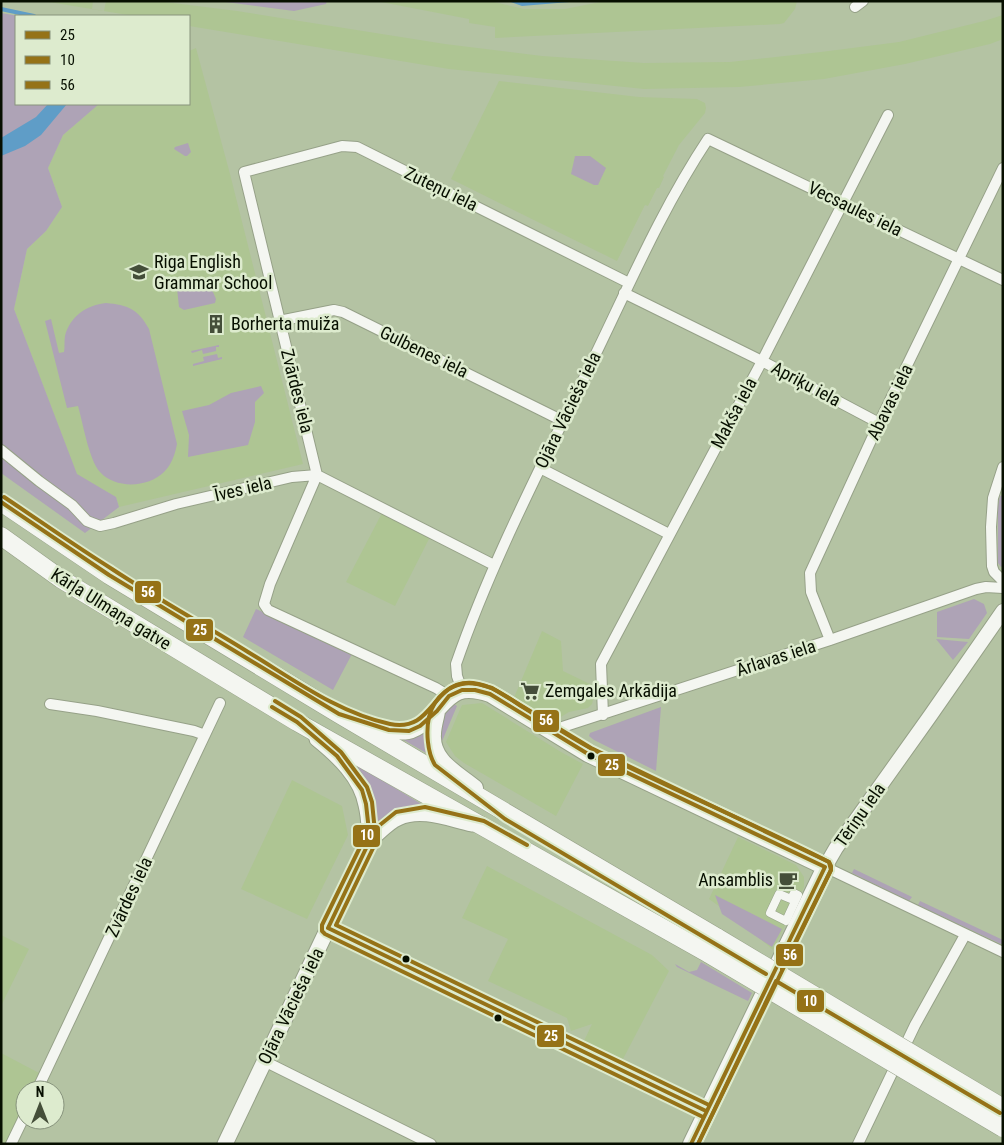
<svg xmlns="http://www.w3.org/2000/svg" width="1004" height="1145" font-family="'Roboto Condensed',sans-serif">
	<style>
		.built { fill: #aec593 }
		.green { fill: #aea3b6 }
		.water { fill: #5f9dc7 }
		.pier { fill: #b4c3a3 }
		.lines { fill: none; stroke-linecap: round; stroke-linejoin: round }
		.stream { stroke: #5f9dc7; stroke-width: 4 }
		.pedestrian-casing { stroke: #96a188; stroke-width: 9 }
		.minor-casing { stroke: #96a188; stroke-width: 12 }
		.tertiary-casing { stroke: #96a188; stroke-width: 16 }
		.secondary-casing { stroke: #96a188; stroke-width: 17 }
		.primary-casing { stroke: #96a188; stroke-width: 18 }
		.trunk-casing { stroke: #96a188; stroke-width: 19 }
		.pedestrian { stroke: #f4f6f1; stroke-width: 8 }
		.minor { stroke: #f4f6f1; stroke-width: 10 }
		.tertiary { stroke: #f4f6f1; stroke-width: 14 }
		.secondary { stroke: #f4f6f1; stroke-width: 15 }
		.primary { stroke: #f4f6f1; stroke-width: 16 }
		.trunk { stroke: #f4f6f1; stroke-width: 18 }
		.trunk-bridge-casing { stroke: #96a188; stroke-width: 19; stroke-linecap: butt }
		.trunk-bridge { stroke: #f4f6f1; stroke-width: 18 }
		.bus-1-casing { stroke: #ddebce; stroke-width: 8 }
		.bus-2-casing { stroke: #ddebce; stroke-width: 8 }
		.bus-3-casing { stroke: #ddebce; stroke-width: 8 }
		.bus-1 { stroke: #957217; stroke-width: 4 }
		.bus-2 { stroke: #957217; stroke-width: 4 }
		.bus-3 { stroke: #957217; stroke-width: 4 }
		.bus-dot { fill: #070f00; stroke: #ddebce; stroke-width: 2 }
		.labels { text-anchor: middle; stroke-width: 5; stroke-linejoin: round; paint-order: stroke }
		.street-label { font-size: 18px; fill: #070f00; stroke: #ddebce }
		.poi-label { font-size: 18px; fill: #070f00; stroke: #ddebce; text-anchor: start }
		.line-badge { stroke: #ddebce; stroke-width: 2 }
		.badge-label { font-size: 14px; text-anchor: middle; font-weight: bold; fill: #fff }
	</style>
	<rect width="100%" height="100%" fill="#b4c3a3"/>
	<path class="built" d="M43 1H157L237 11 445 44 542 56 644 63 730 62 821 52 899 42 984 21 1003 15V39L990 44 905 64 824 79 739 87 644 89 449 69 189 26V16H134Z
		M376 1H490L524 9H565L605 1H797L795 9 784 23 780 24 495 38V27L469 23V19Z
		M196 48 230 174 303 464 119 507 116 497 77 475 14 309 27 249 46 231 62 207 48 168 63 135 99 104H189V51Z
		M499 81 639 97 697 99 705 103 706 108 705 113 679 145 663 176 664 177 659 188H657L648 206 645 205 617 261 451 179Z
		M382 513 430 537 395 606 346 582Z
		M542 631 561 641 563 671 592 685 594 696 592 704 588 708 569 712 551 723 513 700Z
		M482 703 561 752 583 764 556 816 464 763 455 756 446 742 462 705Z
		M292 780 342 806 348 835 307 919 241 889Z
		M738 837 796 865 804 877V887L773 950 737 919 709 899Z
		M487 866 652 955 669 971 623 1059 584 1041 592 1024 571 1031 567 1018 488 981 508 939 462 918Z
		M1 935 29 949 1 1006Z
		M1 1053 41 1074 33 1090H25V1106L7 1144H1Z"/>
	<path class="green" d="M218 1H327L326 4 294 11Z
		M1 13 19 16H16V104H99L63 135 48 168 62 207 46 231 27 249 14 309 77 474 116 497 119 507 85 533 1 473Z
		M188 143 191 152 187 156H185L174 149 175 147Z
		M575 156H590L606 168 598 185H594L571 174Z
		M198 282H202L213 292 216 299 215 303 184 310 179 307 177 288Z
		M106 303C128 305 138 309 149 329L177 444C175 454 172 464 164 472 148 488 115 489 100 472 89 460 83 423 78 406L67 408 45 321 51 319 59 353 64 352C65 347 64 341 65 336 70 316 87 305 106 303Z
		M219 345V347H216V351L203 354 202 350 192 353 191 351Z
		M217 354 218 358 222 357V359L193 366V364L204 361 203 357Z
		M261 386 264 393 255 402V422L248 445 188 457 189 435 182 411 209 405 231 393Z
		M1003 495V566L1001 567 998 563V506L1000 496Z
		M974 599 984 604 987 613 969 639 937 637V612Z
		M256 609 353 652 333 690 243 637Z
		M936 639 968 642 953 660Z
		M454 704 457 706 440 746C440 726 438 718 454 704Z
		M661 707 656 771 594 740 589 736 590 733Z
		M424 733 428 754 402 739Z
		M589 743 737 814 736 817 588 745Z
		M355 764 423 805C403 808 393 811 377 823 375 794 367 789 355 764Z
		M854 869 912 897 909 901 852 873Z
		M715 895 782 929 772 947 722 914Z
		M920 901 1003 940V945L918 905Z
		M701 962 752 993 748 1001 677 967 675 964 689 972 697 970Z"/>
	<path class="water" d="M508 1H581L522 6Z
		M48 104H67L41 135 25 146 1 156V138L36 117Z"/>
	<path class="pier" d="M93 1H106L104 11 92 9Z"/>
	<g class="lines">
		<path class="stream" d="M1 9 34 16"/>
		<g class="pedestrian-casing">
			<path id="pedestrian" d="M794 893 798 895 786 921 770 913 779 894 791 899Z"/>
		</g>
		<g class="minor-casing">
			<path id="minor" d="M855 7 863 1
				M624 293 762 361 879 423
				M279 321 334 310 343 312 563 421
				M1 450 39 481 72 505 87 521 100 526 114 523 176 504 292 477 317 475 494 565
				M1003 467 993 498 991 527 992 566 994 572 1003 581
				M540 468 669 534
				M830 640 811 592 810 573 879 423 1003 168
				M462 690 457 676 456 664C491 563 540 469 586 374 625 295 659 213 708 139L1003 280
				M449 696 436 688 268 610 264 604 270 584 317 475 244 172 342 146 357 147 629 283
				M50 704 97 711 194 731 205 735
				M603 715 601 664 762 361 888 115
				M550 731 830 640 976 589 986 587 1003 588
				M825 867 1003 952
				M328 928 706 1111
				M264 1061 431 1144
				M37 1090 220 703
				M11 1144 25 1115
				M858 1144 915 1025 965 935"/>
		</g>
		<g class="tertiary-casing">
			<path id="tertiary" d="M825 867 836 848 930 716 1003 611"/>
		</g>
		<g class="secondary-casing">
			<path id="secondary" d="M317 739C338 756 361 777 366 805 369 816 369 829 370 840
				M225 1144 370 840C379 833 388 822 398 818 421 807 449 819 472 824"/>
		</g>
		<g class="primary-casing">
			<path id="primary" d="M437 711C436 718 433 727 433 734 431 761 457 773 475 788
				M355 719C371 724 391 734 408 731 414 730 420 726 425 722 450 699 452 682 490 694L588 754 825 867 691 1144"/>
		</g>
		<g class="trunk-casing">
			<path id="trunk" d="M1 502 109 575 339 714 718 938
				M1 536 61 579 297 722 709 954"/>
		</g>
		<use href="#pedestrian" class="pedestrian"/>
		<use href="#minor" class="minor"/>
		<use href="#tertiary" class="tertiary"/>
		<use href="#secondary" class="secondary"/>
		<use href="#primary" class="primary"/>
		<use href="#trunk" class="trunk"/>
		<g class="trunk-bridge-casing">
			<path id="trunk-bridge" d="M718 938 1003 1108
				M709 954 1003 1128"/>
		</g>
		<use href="#trunk-bridge" class="trunk-bridge"/>
		<g class="bus-1-casing">
			<path id="bus-1" d="M1 502 109 575 339 714 389 730 409 731 420 726 437 711 449 696 462 690H475L490 694 588 754 825 867
				M272 707 297 722 337 756 362 790 366 804 370 840 328 928
				M328 928 706 1111
				M691 1144 825 867"/>
		</g>
		<g class="bus-2-casing">
			<path id="bus-2" d="M527 845 484 821 425 807 396 812 365 837 322 925V931L325 934 703 1117
				M766 974 505 819 435 765C427 752 426 731 429 717 434 697 452 681 473 683 491 685 506 696 521 706 544 720 568 736 592 749 670 789 751 822 829 862L831 866V870L782 969
				M698 1144 776 981 1000 1113"/>
		</g>
		<g class="bus-3-casing">
			<path id="bus-3" d="M4 497C40 521 75 546 112 569 156 598 203 624 248 652 293 679 338 713 390 724 431 732 431 689 462 684 472 682 482 685 492 688L591 748 829 862 831 870 698 1144
				M275 701 301 717 341 752 367 787 372 802 376 842 336 925 709 1105"/>
		</g>
		<use href="#bus-1" class="bus-1"/>
		<use href="#bus-2" class="bus-2"/>
		<use href="#bus-3" class="bus-3"/>
	</g>
	<defs>
		<g id="school-bare" transform="scale(1.5)"><path d="M0-5L7-2L0 1L-7-2ZM-4 1L0 2.5L4 1V4Q0 6-4 4Z" fill="#444e39" stroke="#ddebce" stroke-width="2.5" paint-order="stroke"/></g>
		<g id="building-bare" transform="scale(1.5)"><path d="M-4-6H4V6H1V3H-1V6H-4ZM-2.5-4.3h1.7v1.8h-1.7ZM.8-4.3h1.7v1.8H.8ZM-2.5-1h1.7V.8h-1.7ZM.8-1h1.7V.8H.8Z" fill="#444e39" stroke="#ddebce" stroke-width="2.5" paint-order="stroke"/></g>
		<g id="supermarket-bare" transform="scale(1.5)"><path d="M-6-5.5h2.5l.6 2H6L4.5 2H-2.5L-4.4-4H-6ZM-1.5 3.2a1.3 1.3 0 1 0 .1 0ZM3 3.2a1.3 1.3 0 1 0 .1 0Z" fill="#444e39" stroke="#ddebce" stroke-width="2.5" paint-order="stroke"/></g>
		<g id="cafe-bare" transform="scale(1.5)"><path d="M-5.5-4.5H6V0H3Q3 3.5 0 3.5H-2.5Q-5.5 3.5-5.5 0ZM3-3.2v2h1.7v-2ZM-6 4.5H4V6H-6Z" fill="#444e39" stroke="#ddebce" stroke-width="2.5" paint-order="stroke"/></g>
	</defs>
	<g fill-rule="evenodd">
		<use href="#school-bare" x="139" y="272"/>
		<use href="#building-bare" x="216" y="324"/>
		<use href="#supermarket-bare" x="530" y="691"/>
		<use href="#cafe-bare" x="788" y="880"/>
	</g>
	<g class="bus-dot">
		<circle cx="591" cy="756" r="4.5"/>
		<circle cx="406" cy="959" r="4.5"/>
		<circle cx="498" cy="1018" r="4.5"/>
	</g>
	<g class="labels">
		<g class="street-label">
			<text transform="translate(441 189) rotate(26)" y="6">Zuteņu iela</text>
			<text transform="translate(855 209) rotate(26)" y="6">Vecsaules iela</text>
			<text transform="translate(424 352) rotate(26)" y="6">Gulbenes iela</text>
			<text transform="translate(806 384) rotate(28)" y="6">Apriķu iela</text>
			<text transform="translate(297 391) rotate(76)" y="6">Zvārdes iela</text>
			<text transform="translate(890 402) rotate(-64)" y="6">Abavas iela</text>
			<text transform="translate(568 410) rotate(-64)" y="6">Ojāra Vācieša iela</text>
			<text transform="translate(734 413) rotate(-62)" y="6">Makša iela</text>
			<text transform="translate(243 489) rotate(-13)" y="6">Īves iela</text>
			<text transform="translate(111 609) rotate(32)" y="6">Kārļa Ulmaņa gatve</text>
			<text transform="translate(776 658) rotate(-18)" y="6">Ārlavas iela</text>
			<text transform="translate(860 815) rotate(-55)" y="6">Tēriņu iela</text>
			<text transform="translate(129 897) rotate(-65)" y="6">Zvārdes iela</text>
			<text transform="translate(291 1006) rotate(-64)" y="6">Ojāra Vācieša iela</text>
		</g>
		<g class="poi-label">
			<text x="154" y="268">Riga English<tspan x="154" dy="21">Grammar School</tspan></text>
			<text x="231" y="330">Borherta muiža</text>
			<text x="545" y="697">Zemgales Arkādija</text>
			<text x="773" y="886" text-anchor="end">Ansamblis</text>
		</g>
	</g>
	<g class="line-badge">
		<rect x="134" y="580" width="28" height="24" rx="5" fill="#957217"/>
		<rect x="185" y="618" width="29" height="24" rx="5" fill="#957217"/>
		<rect x="532" y="709" width="28" height="24" rx="5" fill="#957217"/>
		<rect x="597" y="753" width="29" height="24" rx="5" fill="#957217"/>
		<rect x="352" y="824" width="29" height="24" rx="5" fill="#957217"/>
		<rect x="775" y="943" width="29" height="24" rx="5" fill="#957217"/>
		<rect x="796" y="989" width="29" height="24" rx="5" fill="#957217"/>
		<rect x="536" y="1024" width="29" height="24" rx="5" fill="#957217"/>
	</g>
	<g class="badge-label">
		<text x="148" y="597">56</text>
		<text x="200" y="635">25</text>
		<text x="546" y="725">56</text>
		<text x="612" y="770">25</text>
		<text x="367" y="840">10</text>
		<text x="790" y="960">56</text>
		<text x="810" y="1006">10</text>
		<text x="551" y="1041">25</text>
	</g>
	<rect width="1004" height="1145" fill="none" stroke="#070f00" stroke-width="5"/>
	<rect x="15" y="15" width="175" height="90" fill="#ddebce" stroke="#87937c"/>
	<rect x="25" y="31" width="25" height="8" fill="#957217" stroke="#87937c"/>
	<text x="60" y="40" font-size="15" fill="#070f00">25</text>
	<rect x="25" y="56" width="25" height="8" fill="#957217" stroke="#87937c"/>
	<text x="60" y="65" font-size="15" fill="#070f00">10</text>
	<rect x="25" y="81" width="25" height="8" fill="#957217" stroke="#87937c"/>
	<text x="60" y="90" font-size="15" fill="#070f00">56</text>
	<g transform="translate(40 1105)"><circle r="24" fill="#ddebce" stroke="#87937c"/>
	<path d="M0-4L9 19L0 12L-9 19Z" fill="#444e39"/>
	<text y="-8" font-size="14" font-weight="bold" text-anchor="middle" fill="#070f00">N</text>
	</g>
</svg>
